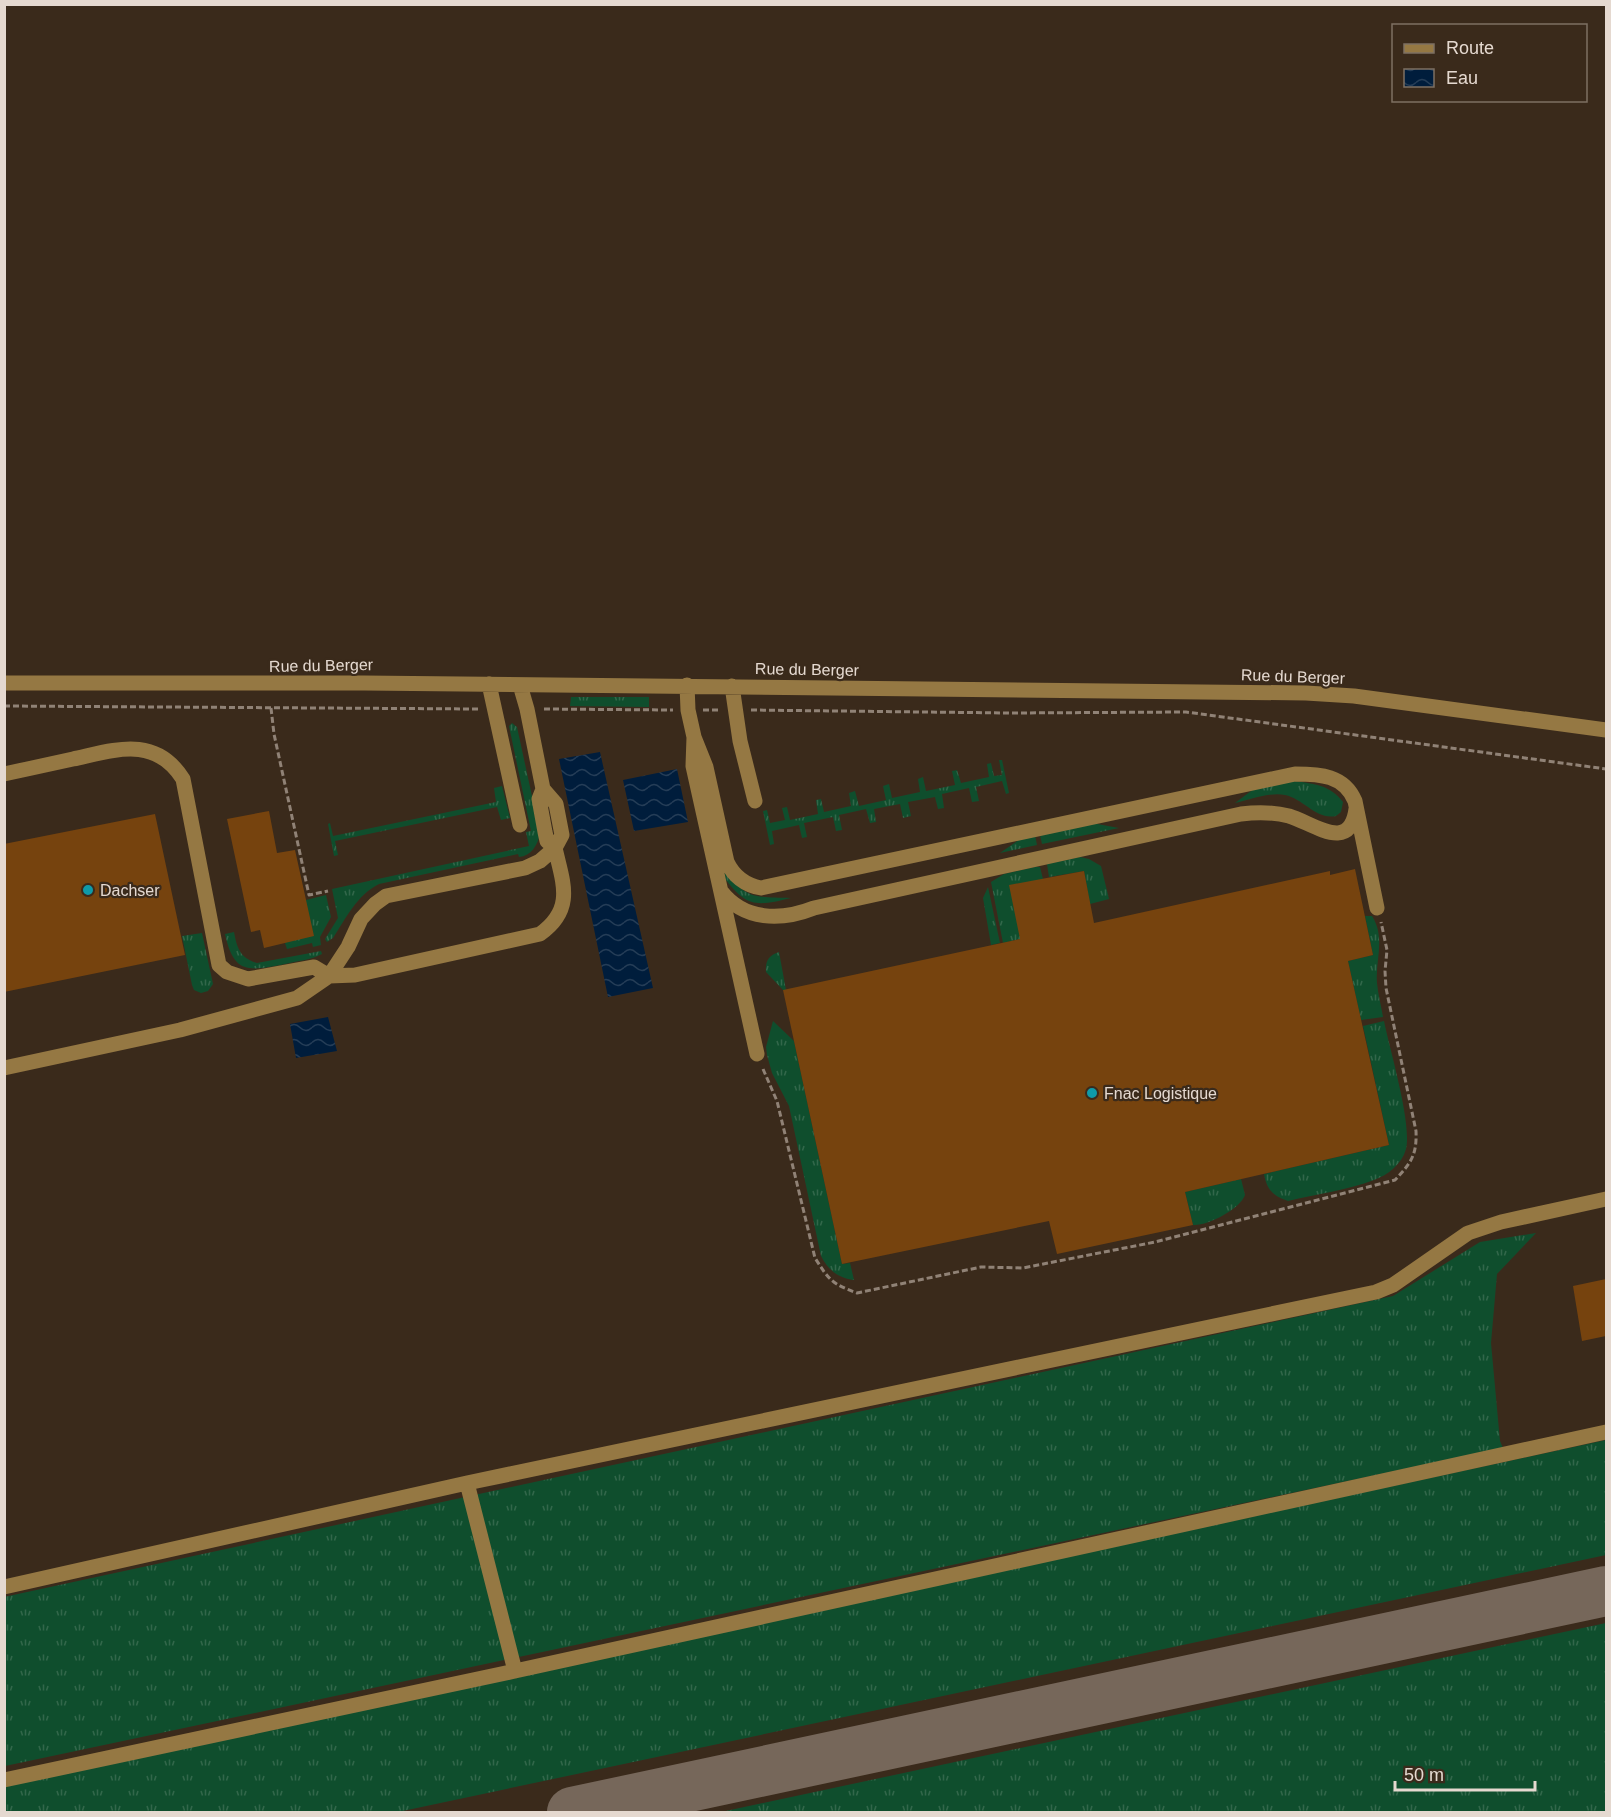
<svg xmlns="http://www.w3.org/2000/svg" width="1611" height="1817" font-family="Helvetica,sans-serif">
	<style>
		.grass { fill: url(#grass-tufts) }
		.water { fill: url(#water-waves) }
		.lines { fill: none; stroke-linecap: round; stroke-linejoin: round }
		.taxiway { stroke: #76675a; stroke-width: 50 }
		.building { fill: #76430e }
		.path { stroke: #908276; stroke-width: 3; stroke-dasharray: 6 3; stroke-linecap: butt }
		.minor { stroke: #957843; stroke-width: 15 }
		.culture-dot { fill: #0f9aa8; stroke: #3a2a1b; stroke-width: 2 }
		.labels { text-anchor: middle; stroke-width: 4.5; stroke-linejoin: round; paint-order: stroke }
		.street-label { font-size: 16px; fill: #e5d9d0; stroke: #3a2a1b }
		.poi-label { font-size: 16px; fill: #e5d9d0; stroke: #3a2a1b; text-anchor: start }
	</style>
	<defs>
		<pattern id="grass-tufts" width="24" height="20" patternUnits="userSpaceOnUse" patternTransform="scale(1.5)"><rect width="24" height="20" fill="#0f4e2d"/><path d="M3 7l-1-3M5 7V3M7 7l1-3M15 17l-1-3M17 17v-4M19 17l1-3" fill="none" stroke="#32674a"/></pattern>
		<pattern id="water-waves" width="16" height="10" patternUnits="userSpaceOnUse" patternTransform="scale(1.5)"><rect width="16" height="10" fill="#001d3c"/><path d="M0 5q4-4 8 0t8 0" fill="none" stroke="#253d57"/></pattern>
	</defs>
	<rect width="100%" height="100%" fill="#3a2a1b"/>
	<path class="grass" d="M571 697H649V707L570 706Z
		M512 723 517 727 540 833C538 845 531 856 519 857L518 854 379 884C357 895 346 918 333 938L327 942 325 939 338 918 332 889 529 846 526 832 531 831 509 726Z
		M999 760H1002L1009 793 1006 794 1002 781 976 787 979 801 972 802 969 788 942 794 944 808 938 809 935 797 908 802 911 816 903 818 900 804 874 809 876 822 870 823 866 809 839 815 842 830 836 831 833 817 804 823 807 837 802 838 799 825 772 831 774 844 770 845 763 811 767 810 770 823 785 820 782 808 787 807 790 820 818 814 816 800 821 799 824 812 851 806 849 793 855 791 859 806 886 800 883 786 889 784 892 798 920 792 918 779 923 777 926 791 955 785 952 771 957 770 961 783 989 777 987 764 991 763 994 776 1002 775Z
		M1294 781C1315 784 1330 785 1343 802L1341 812 1336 816C1316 820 1304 799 1285 795 1269 792 1250 800 1235 803L1255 788Z
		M502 786 510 818 501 820 497 807 335 841 338 855 334 856 328 824 330 823 333 836 496 802 494 788Z
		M1092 823 1119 828 1042 844 1040 835Z
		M1035 835 1037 845 1000 853 1020 839Z
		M1080 857 1089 859 1101 866 1109 899 1090 904 1084 871 1049 877 1047 864Z
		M1035 867H1040L1043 879 1020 939 1003 943 991 882 1004 874Z
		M725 872C747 900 757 897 791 898 755 907 746 907 723 876Z
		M988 887 1000 943 991 945 983 898Z
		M326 895 331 917 320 937 321 945 313 947 312 943 287 949 285 943 306 900Z
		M1365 916H1372C1386 938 1375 960 1377 983 1378 994 1381 1005 1383 1017L1361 1020 1348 961 1373 955Z
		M234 932C237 948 240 958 257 963L321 951 322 954C311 960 297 961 285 964 249 971 234 975 225 934Z
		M202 933 213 984 208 991 201 993 194 990 192 985 182 936Z
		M779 952 786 990H783L766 972C765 961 769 955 779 952Z
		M773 1021 794 1041 842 1264 850 1263 854 1280C838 1278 828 1270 821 1256L789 1106 772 1073 767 1055 766 1047Z
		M1384 1021C1390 1051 1412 1123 1406 1149 1402 1164 1388 1175 1374 1180 1348 1190 1316 1194 1288 1201 1273 1196 1267 1190 1264 1174L1389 1145 1363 1026Z
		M1241 1179 1245 1195C1240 1209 1208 1226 1193 1225L1185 1192Z
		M1536 1233 1497 1274 1491 1343 1500 1441 1503 1448 5 1766 4 1597 1393 1296 1480 1242Z
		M1606 1440V1555L398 1812H5L4 1786Z
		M1606 1623V1812H721Z"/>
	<path class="water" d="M600 752 653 988 608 997 559 759Z
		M677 769 688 822 634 831 623 780Z
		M328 1017 337 1051 296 1058 290 1024Z"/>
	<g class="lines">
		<path class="taxiway" d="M572 1812 1606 1591"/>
	</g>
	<path class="building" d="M269 811 277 853 295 850 314 936 264 948 260 930 251 932 227 819Z
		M155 814 185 955 4 992V844Z
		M1355 869 1373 955 1348 961 1389 1145 1185 1192 1193 1225 1057 1254 1049 1221 842 1264 783 990 1020 939 1009 885 1084 871 1094 923 1330 871V875Z
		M1606 1279V1336L1582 1341 1573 1286Z"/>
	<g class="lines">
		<path class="path" d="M4 706 478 709
			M271 708 274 734 309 895 328 891
			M544 709 673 710
			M703 710H721
			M751 710 1009 713 1186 712 1606 769
			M763 1069 777 1101 815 1258C829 1280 832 1284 857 1293L981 1267 1023 1268 1155 1242 1395 1180C1411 1163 1417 1155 1416 1131L1386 988 1385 971 1387 950 1381 922"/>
		<path class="minor" d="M4 683H364L1306 693 1354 696 1606 730
			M489 684 520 825
			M687 685 688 710 694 737 693 766 757 1054
			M732 686 740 741 755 801
			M694 737 706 767 727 862C734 877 745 885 761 888L1295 774C1320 774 1344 775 1355 801L1377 908
			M4 774C27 769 51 764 73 759 115 750 155 735 183 779L219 965 227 972 248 979 314 967 329 976 355 975 540 934C575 909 563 883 555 848L562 835 556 804 543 789 527 709 520 685
			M721 891C744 921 781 921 814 908L1241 814C1258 812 1273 812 1289 816 1313 823 1350 854 1356 809
			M4 1068 180 1030 297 998 329 976 348 947 361 919 375 904 386 896 525 868 540 861 555 848 547 841 545 832 539 799 543 789
			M467 1483 515 1671
			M4 1587 467 1483 1376 1292 1393 1285 1468 1233 1501 1222 1606 1199
			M4 1780 515 1671 1606 1432"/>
	</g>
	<g class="culture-dot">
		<circle cx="88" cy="890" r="6"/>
		<circle cx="1092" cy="1093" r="6"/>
	</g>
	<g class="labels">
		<g class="street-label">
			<text transform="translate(321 665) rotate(-1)" y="6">Rue du Berger</text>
			<text transform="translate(807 669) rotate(1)" y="6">Rue du Berger</text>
			<text transform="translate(1293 676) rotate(2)" y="6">Rue du Berger</text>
		</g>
		<g class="poi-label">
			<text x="100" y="896">Dachser</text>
			<text x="1104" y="1099">Fnac Logistique</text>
		</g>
	</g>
	<rect width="1611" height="1817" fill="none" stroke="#e5d9d0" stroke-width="12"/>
	<rect x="1392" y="24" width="195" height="78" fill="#3a2a1b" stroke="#7e7063" stroke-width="1.5"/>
	<rect x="1404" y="44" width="30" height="9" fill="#957843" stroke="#7e7063" stroke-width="1.5"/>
	<text x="1446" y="54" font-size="18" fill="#e5d9d0">Route</text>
	<rect x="1404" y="69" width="30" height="18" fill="url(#water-waves)" stroke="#7e7063" stroke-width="1.5"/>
	<text x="1446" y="84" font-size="18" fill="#e5d9d0">Eau</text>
	<path d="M1395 1781v9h140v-9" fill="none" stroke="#e5d9d0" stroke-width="3"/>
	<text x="1404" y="1781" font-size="18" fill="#e5d9d0" stroke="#3a2a1b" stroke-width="4.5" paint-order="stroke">50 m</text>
</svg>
